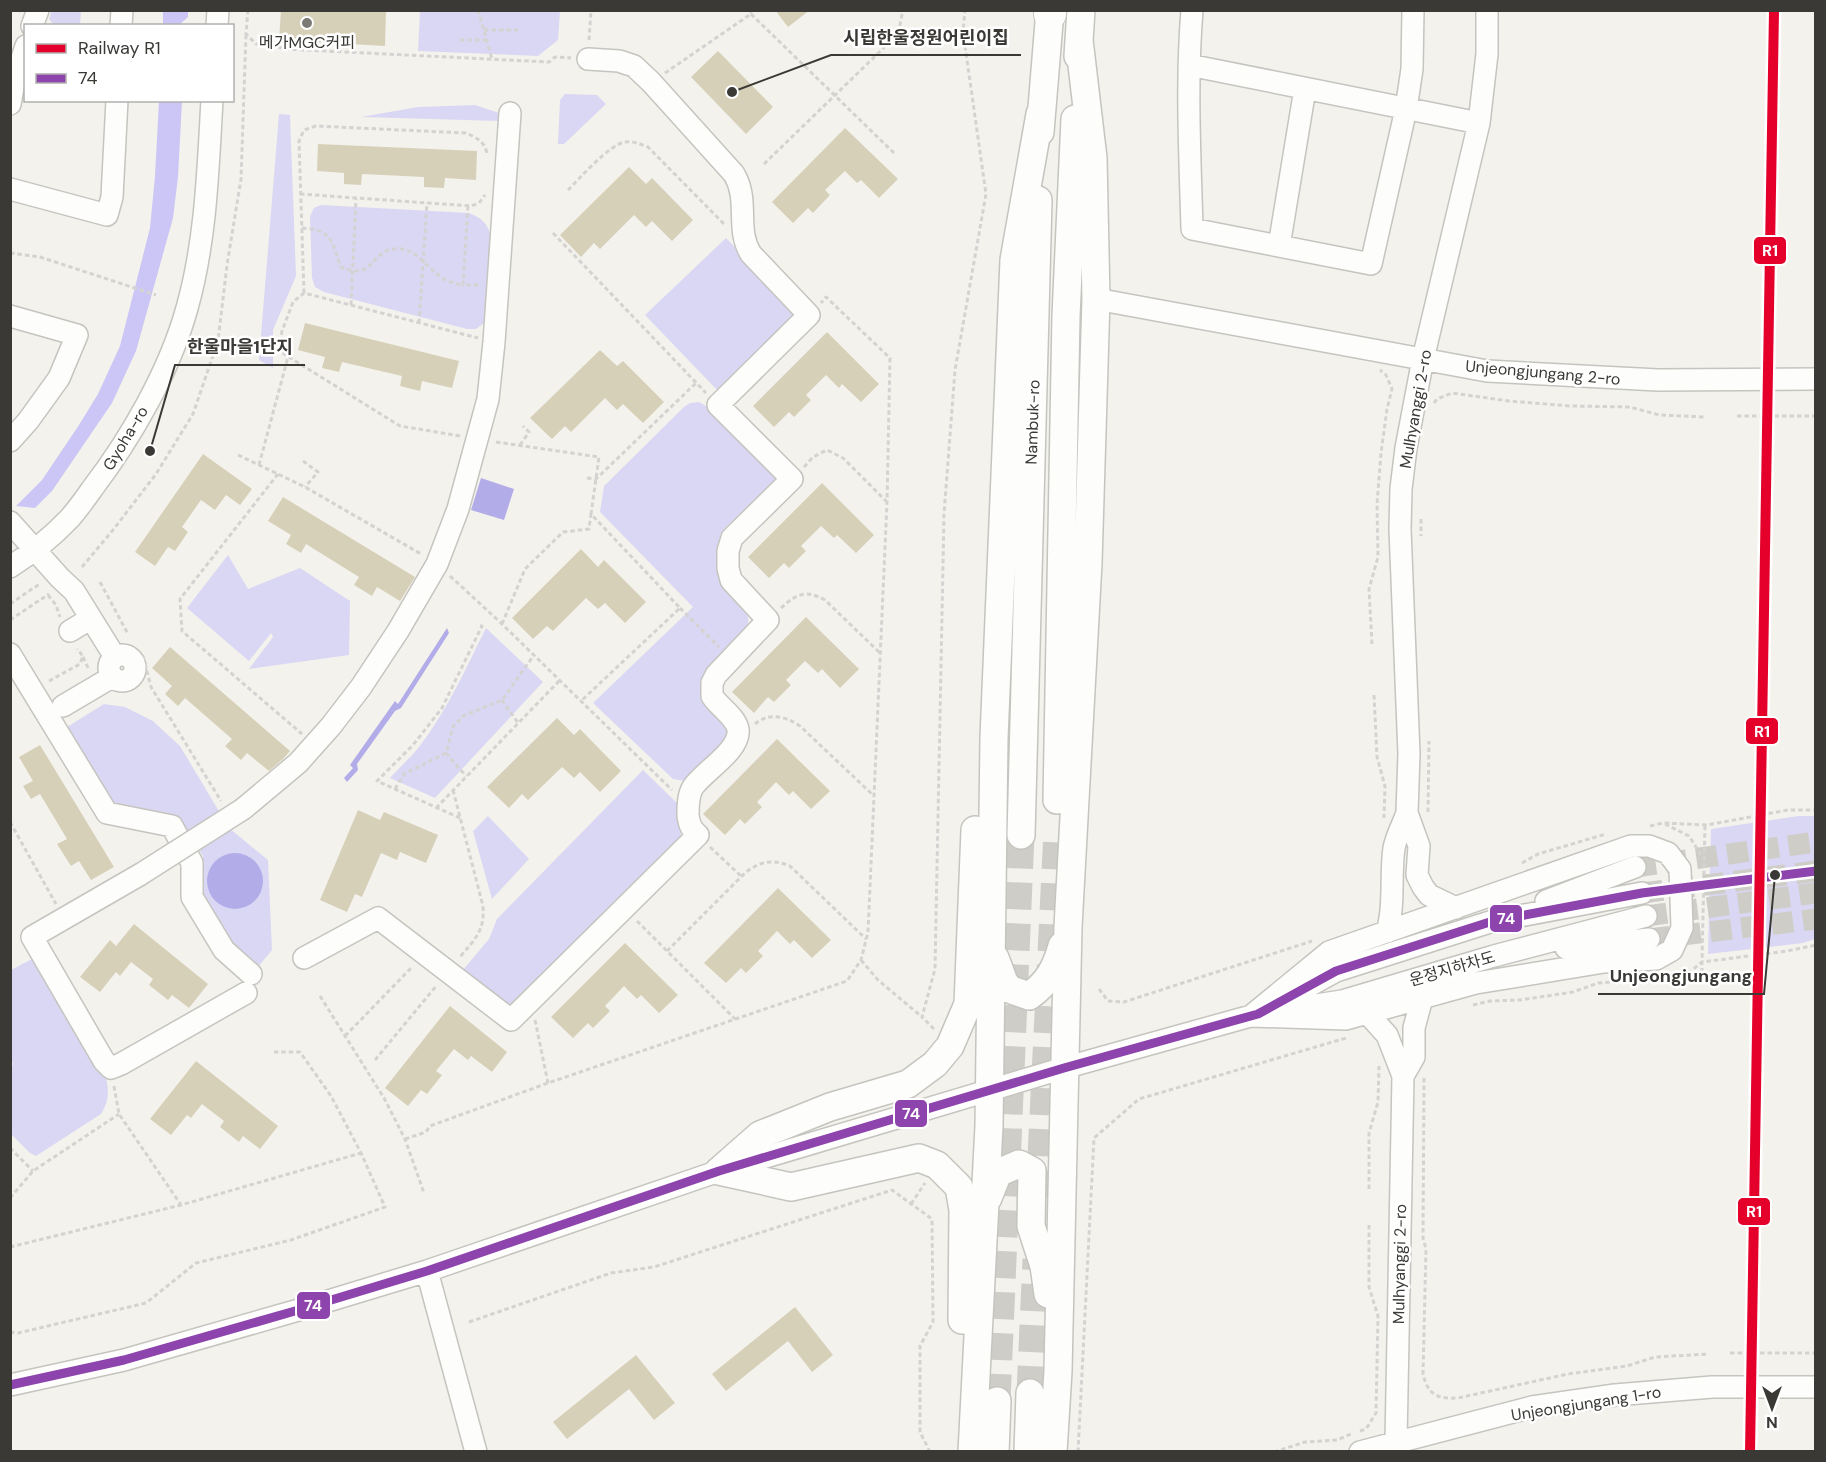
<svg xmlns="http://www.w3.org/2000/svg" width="1826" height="1462" font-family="'DM Sans','Noto Sans KR',sans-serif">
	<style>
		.green { fill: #dad7f4 }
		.forest { fill: #cbc6f5 }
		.water { fill: #b2ace8 }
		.building { fill: #d7d0b9 }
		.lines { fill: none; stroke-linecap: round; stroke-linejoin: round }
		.minor-tunnel { stroke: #cfcdc7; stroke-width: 21; stroke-dasharray: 21 10; stroke-linecap: butt }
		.major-tunnel { stroke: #cfcdc7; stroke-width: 27; stroke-dasharray: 27 14; stroke-linecap: butt }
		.minor-casing { stroke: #c5c4bf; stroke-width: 24 }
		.major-casing { stroke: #c5c4bf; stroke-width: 30 }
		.highway-casing { stroke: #c5c4bf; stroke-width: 34 }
		.path { stroke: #d5d3d2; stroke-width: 3; stroke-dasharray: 4.5 3; stroke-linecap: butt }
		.minor { stroke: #fdfdfc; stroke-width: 21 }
		.major { stroke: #fdfdfc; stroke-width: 27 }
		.highway { stroke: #fdfdfc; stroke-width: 32 }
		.minor-bridge-casing { stroke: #c5c4bf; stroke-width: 24; stroke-linecap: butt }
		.minor-bridge { stroke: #fdfdfc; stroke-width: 21 }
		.bus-1-casing { stroke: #fff; stroke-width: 14 }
		.bus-1 { stroke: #8e44ad; stroke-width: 9 }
		.rail-1-casing { stroke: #fff; stroke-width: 15 }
		.rail-1 { stroke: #e4002b; stroke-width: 10 }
		.poi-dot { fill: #7b7a75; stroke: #fff; stroke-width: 2 }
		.labels { text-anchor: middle; stroke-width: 5; stroke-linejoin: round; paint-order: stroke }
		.poi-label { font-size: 16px; fill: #3a3935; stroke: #fff }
		.street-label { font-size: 16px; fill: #3a3935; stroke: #fff }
		.leader { fill: none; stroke: #3a3935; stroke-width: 2 }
		.callout-dot { fill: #3a3935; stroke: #fff; stroke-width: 2 }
		.callout-label { font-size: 18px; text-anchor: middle; font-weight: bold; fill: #3a3935; stroke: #fff; stroke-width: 5; stroke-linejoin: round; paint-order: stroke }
		.line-badge { stroke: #fff; stroke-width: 2 }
		.badge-label { font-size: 16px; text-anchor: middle; font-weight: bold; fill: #fff }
	</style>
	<rect width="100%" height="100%" fill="#f4f2ec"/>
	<path class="green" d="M52 10 81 11 80 25H54L49 19Z
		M420 11H560L558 40 538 56 418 51Z
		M565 94 597 95 606 104 564 144H558L560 100Z
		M475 105 499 113 500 121 361 117 418 107Z
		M279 114 290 115 296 276 273 330V368L259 360Z
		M321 205 469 213C482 218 487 223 491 236L486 315 484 323 476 329H467L324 292 315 287 312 278 310 216 314 208Z
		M726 238 800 315 719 392 645 315Z
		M699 402 706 406 776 479 724 529C722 532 720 534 720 537 718 544 718 569 720 575 724 592 755 606 747 627 742 640 715 658 706 672L726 725 728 733 726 740 685 781 673 779 593 703 693 607 600 512 604 486 684 407 690 403Z
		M228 555 248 589 300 568 350 601 349 655 249 669 273 637 271 633 249 661 187 608Z
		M486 628 543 682 435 798 390 778C399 768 410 758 419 747 447 711 466 668 486 628Z
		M104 704 125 707 153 721 180 746 229 828 268 860 272 950 258 967 233 946 201 894 203 856 179 819 116 807 67 727Z
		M643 770 679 805 681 837 509 1008 462 971 489 939 497 919Z
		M488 816 529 859 492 899 473 831Z
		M1799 816H1815V939L1803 943 1708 954 1711 829Z
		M32 959 106 1077C109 1092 109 1101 101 1114L36 1156 30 1153 11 1134 10 1072 13 1064 11 1058V970Z"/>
	<path class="forest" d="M163 11H188V17L179 25H163Z
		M159 101H182L178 177 173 218 136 351 112 403 52 491 35 508 16 506 42 480 79 425 98 394 120 346 150 228 155 176Z"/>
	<path class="water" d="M481 478 514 489 504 520 471 510Z
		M447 628 449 633 401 708 395 711 357 764 358 770 347 782 344 778 353 768 350 765 395 701 398 704Z
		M207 881a28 28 0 1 1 56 0a28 28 0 1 1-56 0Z"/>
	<path class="building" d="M281 10H386L385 46 279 40Z
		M775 10H810L788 27Z
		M718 51 773 107 746 134 691 77Z
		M845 128 898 179 879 198 861 180 857 183 845 171 825 190 830 195 813 213 808 208 793 223 772 202Z
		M318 144 477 151 476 180 445 178 444 188 424 187V177L362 174 361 185 344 184V173L317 171Z
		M629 167 646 184 652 178 693 220 672 241 652 221 646 227 634 215 600 249 594 243 581 257 560 235Z
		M305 323 459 361 452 388 422 381 420 391 400 386 402 376 342 362 339 372 322 368 325 357 298 350Z
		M827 332 879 384 861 402 842 384 839 388 826 375 806 395 811 400 794 417 789 412 774 427 753 406Z
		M600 350 617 366 623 361 664 402 643 423 623 404 617 410 605 398 571 432 565 426 552 439 530 418Z
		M203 454 252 489 240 505 226 495 215 510 201 500 182 527 188 532 175 551 168 547 155 566 135 552Z
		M822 483 874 535 856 553 837 535 834 538 821 526 801 546 806 551 789 568 784 563 769 578 748 557Z
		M283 497 415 577 400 601 377 587 372 596 354 585 359 577 306 544 301 553 286 544 291 535 268 521Z
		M581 549 598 567 604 560 646 602 625 623 605 603 598 609 586 598 553 631 547 626 533 639 512 618Z
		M806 617 859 669 840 688 822 669 818 673 805 661 786 680 791 685 774 702 768 697 754 713 732 692Z
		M170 647 290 751 283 759 269 771 247 753 241 760 225 746 232 739 185 698 178 706 165 694 172 686 152 668Z
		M557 718 574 735 580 729 621 771 600 792 580 772 574 778 562 767 528 800 522 794 509 808 487 787Z
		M777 739 830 791 811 809 793 791 789 795 776 782 757 802 762 807 745 824 740 819 725 835 703 814Z
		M40 745 114 867 91 880 79 861 71 866 57 844 67 839 40 794 31 799 23 786 33 781 19 757Z
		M358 810 380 820 384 812 438 835 426 863 400 852 397 860 381 853 362 897 355 894 347 912 320 900Z
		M778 888 831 940 812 958 794 940 790 944 777 931 758 951 763 956 746 973 741 968 726 983 704 963Z
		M134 924 208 984 189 1008 172 995 168 1000 149 985 153 979 131 962 120 976 116 972 100 992 80 977 110 940 116 946Z
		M625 943 678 995 659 1013 641 995 637 999 624 986 605 1006 610 1011 593 1028 588 1023 573 1038 551 1017Z
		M450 1006 507 1052 492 1072 471 1056 468 1060 454 1049 436 1071 442 1075 427 1094 421 1090 408 1106 385 1088Z
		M196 1061 278 1126 260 1149 243 1136 239 1142 220 1127 224 1121 202 1104 191 1118 187 1115 171 1135 150 1119Z
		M795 1307 833 1355 812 1372 788 1341 726 1391 712 1374Z
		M636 1355 675 1403 654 1420 629 1389 567 1439 553 1422Z"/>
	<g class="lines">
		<path class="minor-tunnel" d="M1635 867 1816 842
			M1642 893 1816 871
			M1646 916 1816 893
			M1649 939 1816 919"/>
		<path class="major-tunnel" d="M1039 1197 1057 831
			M1030 1393 1036 1259
			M997 1401 1021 835"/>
		<g class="minor-casing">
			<path id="minor" d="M1192 10C1186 83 1190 156 1192 229L1371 264 1406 109 1412 69 1413 10
				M32 26 38 10
				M121 26 122 10
				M217 26 218 10
				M1189 65 1479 123
				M10 104 14 82 26 46
				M10 189 107 215 112 197 117 100
				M1279 246 1305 89
				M1096 299 1487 371 1658 380 1816 379
				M10 316 77 335 59 378 28 421 10 441
				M10 522 60 578 74 591 115 657
				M10 567C32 553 52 537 70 518 78 509 85 499 92 489 131 438 170 370 187 308 206 241 208 170 212 100
				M70 631 90 619
				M10 654 107 813 172 826 192 863V897L224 950 251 974
				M109 668a13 13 0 1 1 26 0a13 13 0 1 1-26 0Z
				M63 706 112 677
				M243 809 298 763 331 726 361 687 398 631 437 564 458 509 488 399 494 342 510 113
				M1407 813 1409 754 1400 529 1401 489 1406 448 1423 359 1479 123 1487 54V10
				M1631 846H1649L1668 853 1680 869 1682 928 1672 950 1656 959 1604 962 1476 983 1346 1019 1251 1016 1329 952Z
				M141 874 32 937 104 1061 111 1068 121 1064 246 993
				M1546 901 1635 867
				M1387 932C1395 905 1390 876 1394 848 1396 837 1403 824 1407 813L1419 846 1417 875 1423 887 1429 895 1456 908
				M1566 948 1649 939
				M304 958 378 918 511 1020 698 835C691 829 689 824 688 815 688 806 688 795 693 787 704 771 741 750 738 729 735 716 719 707 712 696V683L716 675 768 620 731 580 728 568V551L732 538 792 479 718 405 809 315 751 254C735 229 750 201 734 174L651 82 634 66 619 61 588 59
				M1297 1008 1342 1001 1494 956 1646 916
				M1367 1013 1387 1035 1403 1076 1414 1057V1028L1422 998
				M427 1271 476 1452
				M10 1385 124 1360 295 1311 427 1271 719 1171 1064 1068 1258 1014 1336 971 1493 921 1642 893
				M1360 1452 1532 1407 1615 1395 1712 1387H1816
				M1397 1452 1396 1442 1403 1076"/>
		</g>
		<g class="major-casing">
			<path id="major" d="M1078 56 1081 10
				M1040 132 1050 10
				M1057 800 1066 316 1075 119
				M1021 835 1038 200
				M995 958 1004 982 1009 989 1029 996C1048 983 1056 968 1062 946
				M719 1171 760 1135 830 1107 908 1084 935 1064 950 1046 968 1004 975 830
				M719 1171 791 1187 919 1158 937 1165 959 1187 963 1210 962 1320
				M988 1198 998 1173 1019 1164 1032 1171 1031 1226 1044 1266 1048 1294
				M972 1452 989 1126 994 738 1014 260 1040 114
				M995 1452 997 1401
				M1028 1452 1030 1393
				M1053 1452 1058 1371 1068 927 1088 563 1096 299 1093 158 1079 40"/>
		</g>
		<g class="highway-casing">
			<path id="highway" d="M1050 14V10"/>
		</g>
		<path class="path" d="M248 10 246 34 256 44 273 45 284 49 549 62 555 57 571 58
			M478 10 492 59
			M751 14 894 153
			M484 30H518
			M460 40H486
			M589 40 591 10
			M665 73 751 14V10
			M764 164 898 34 903 10
			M568 190C580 178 610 144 625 142 634 141 640 144 648 147L725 225
			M300 194 471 206 479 203 485 195
			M468 206 463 285H481
			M302 228C334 230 331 242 341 267 375 281 369 252 394 249 415 246 427 268 441 277 448 282 455 284 463 285
			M553 233 706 393
			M10 253 40 257 156 295
			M304 293 299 141 304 130 316 126 465 133C476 137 484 141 487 153
			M351 305 356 199
			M419 323 427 203
			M1434 403 1437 399 1452 393 1509 401 1570 406 1630 407 1659 415 1706 417
			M1737 416H1816
			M460 436 400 426 284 354 280 344 282 331 293 302 304 293 478 338
			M496 442 599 457 591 514 680 608 581 701
			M520 445 529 432 523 426
			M238 455 305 487 421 554
			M303 461 318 472 305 487
			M259 465 288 357
			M804 467 813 457 827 450 843 458 886 501
			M278 474 180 599 182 631 302 734
			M587 478 596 479 696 383
			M1421 519V536
			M82 567 113 530 156 474 193 414 218 341 227 265 241 179 246 34
			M450 576 502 624 672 790
			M100 582 128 634
			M48 595 56 605 60 617
			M10 604 41 583
			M680 608 719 647
			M781 608C797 594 805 589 825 600L880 653
			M10 620 49 594
			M502 624 525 569 563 532 589 529 591 514
			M1372 644 1369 589 1378 557 1377 504 1381 453 1387 409 1392 389 1386 375 1380 370
			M143 656 151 687 221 801
			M83 657 89 670
			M49 681 80 664 83 656 77 649
			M1374 695 1377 757 1385 786 1384 818
			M502 700 518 723
			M755 724C769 712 785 716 800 726L874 796
			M446 753 466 776
			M395 789 404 774 446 753 453 727 463 716 502 700 534 655
			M453 790 483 906C485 931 475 939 460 957
			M436 808 560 680
			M1428 812 1429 741
			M460 818 377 781 413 745 442 708 482 626 480 625
			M10 822 56 904
			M1665 824 1689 836 1703 858
			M1650 826 1663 823 1707 825 1788 810H1816
			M710 847 742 877
			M1522 863 1538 854 1606 834
			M637 921 735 1019
			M667 951 746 872C761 861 773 859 790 866L866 939
			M861 960 878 980 922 1017
			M1673 977 1691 971 1702 962 1705 825
			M1656 979H1702V962L1787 951 1816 945
			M1099 989 1108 1001 1124 1002 1312 941
			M320 996 384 1098 405 1139 424 1193
			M1473 1005 1490 1001 1520 1000 1573 992 1598 983 1622 981
			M535 1020 548 1083
			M934 1029 922 1017 935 969 944 514 955 370 986 194 963 32 965 10
			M345 1036 413 966
			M375 1060 437 985
			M1424 1078 1423 1238 1426 1249 1423 1374C1428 1395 1437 1399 1458 1398L1568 1374 1627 1366 1655 1357 1709 1354
			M114 1086 119 1114 181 1205
			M405 1139 426 1132 430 1126 548 1083 847 981 861 960 868 932 887 502 890 358 826 297 821 303
			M10 1148 33 1171
			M1369 1189V1133L1378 1102 1379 1066
			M10 1198 33 1171 119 1114
			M911 1204 925 1183
			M10 1247 181 1205 361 1153
			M469 1322 611 1273 654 1267 892 1190 932 1219 933 1322 920 1346V1432L930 1452
			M10 1332 18 1333 146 1303 196 1263 291 1240 385 1207 361 1153 331 1096 300 1052H274
			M1730 1353H1816
			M1360 1431 1366 1429 1376 1413 1378 1316 1369 1287V1222
			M1078 1452 1094 1138 1139 1099 1346 1038
			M1274 1452 1305 1442 1337 1440 1351 1434"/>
		<use href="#minor" class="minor"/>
		<use href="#major" class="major"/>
		<use href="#highway" class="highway"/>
		<g class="minor-bridge-casing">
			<path id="minor-bridge" d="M141 874 243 809"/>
		</g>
		<use href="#minor-bridge" class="minor-bridge"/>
		<g class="bus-1-casing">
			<path id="bus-1" d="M10 1385 124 1360 295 1311 427 1271 719 1171 1064 1068 1258 1014 1336 971 1493 921 1642 893 1816 871"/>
		</g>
		<use href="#bus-1" class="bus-1"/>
		<g class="rail-1-casing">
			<path id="rail-1" d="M1750 1452 1774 10"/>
		</g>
		<use href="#rail-1" class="rail-1"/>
	</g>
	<circle class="poi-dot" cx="307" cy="23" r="6"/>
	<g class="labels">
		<g class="poi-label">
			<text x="307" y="48">메가MGC커피</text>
		</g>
		<g class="street-label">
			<text transform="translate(1543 372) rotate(5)" y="6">Unjeongjungang 2-ro</text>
			<text transform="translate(1415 409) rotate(-80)" y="6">Mulhyanggi 2-ro</text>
			<text transform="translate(1032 422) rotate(-88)" y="6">Nambuk-ro</text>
			<text transform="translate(125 438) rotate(-59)" y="6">Gyoha-ro</text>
			<text transform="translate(1452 968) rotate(-16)" y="6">운정지하차도</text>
			<text transform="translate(1399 1264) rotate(-89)" y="6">Mulhyanggi 2-ro</text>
			<text transform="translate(1586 1403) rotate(-9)" y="6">Unjeongjungang 1-ro</text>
		</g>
	</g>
	<path class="leader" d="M732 92L831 55H1021M150 451L175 365H305M1775 875L1764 994H1598"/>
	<g class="callout-dot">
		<circle cx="732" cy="92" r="6"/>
		<circle cx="150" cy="451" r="6"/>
		<circle cx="1775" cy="875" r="6"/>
	</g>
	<g class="callout-label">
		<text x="926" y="44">시립한울정원어린이집</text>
		<text x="240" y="353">한울마을1단지</text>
		<text x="1681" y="982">Unjeongjungang</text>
	</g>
	<g class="line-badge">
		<rect x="1753" y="236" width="34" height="29" rx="6" fill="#e4002b"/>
		<rect x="1745" y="717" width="34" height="28" rx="6" fill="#e4002b"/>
		<rect x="1489" y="904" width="34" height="29" rx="6" fill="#8e44ad"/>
		<rect x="894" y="1099" width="34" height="29" rx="6" fill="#8e44ad"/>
		<rect x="1737" y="1197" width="34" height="29" rx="6" fill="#e4002b"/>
		<rect x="296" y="1291" width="35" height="29" rx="6" fill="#8e44ad"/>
	</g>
	<g class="badge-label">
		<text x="1770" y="256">R1</text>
		<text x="1762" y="737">R1</text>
		<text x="1506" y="924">74</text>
		<text x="911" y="1119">74</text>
		<text x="1754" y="1217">R1</text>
		<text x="313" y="1311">74</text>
	</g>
	<rect width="1826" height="1462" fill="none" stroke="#3a3935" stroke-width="24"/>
	<rect x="24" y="24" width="210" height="78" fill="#ffffff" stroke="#b0b0ae" stroke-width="1.5"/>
	<rect x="36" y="44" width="30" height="9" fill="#e4002b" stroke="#b0b0ae" stroke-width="1.5"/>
	<text x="78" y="54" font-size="18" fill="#3a3935">Railway R1</text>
	<rect x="36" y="74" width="30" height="9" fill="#8e44ad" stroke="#b0b0ae" stroke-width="1.5"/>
	<text x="78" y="84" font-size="18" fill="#3a3935">74</text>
	<g transform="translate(1772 1408) rotate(180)" stroke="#ffffff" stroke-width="4.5" paint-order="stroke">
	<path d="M0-4.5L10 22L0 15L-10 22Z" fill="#3a3935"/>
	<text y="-9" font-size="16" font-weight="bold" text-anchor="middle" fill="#3a3935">N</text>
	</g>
</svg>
